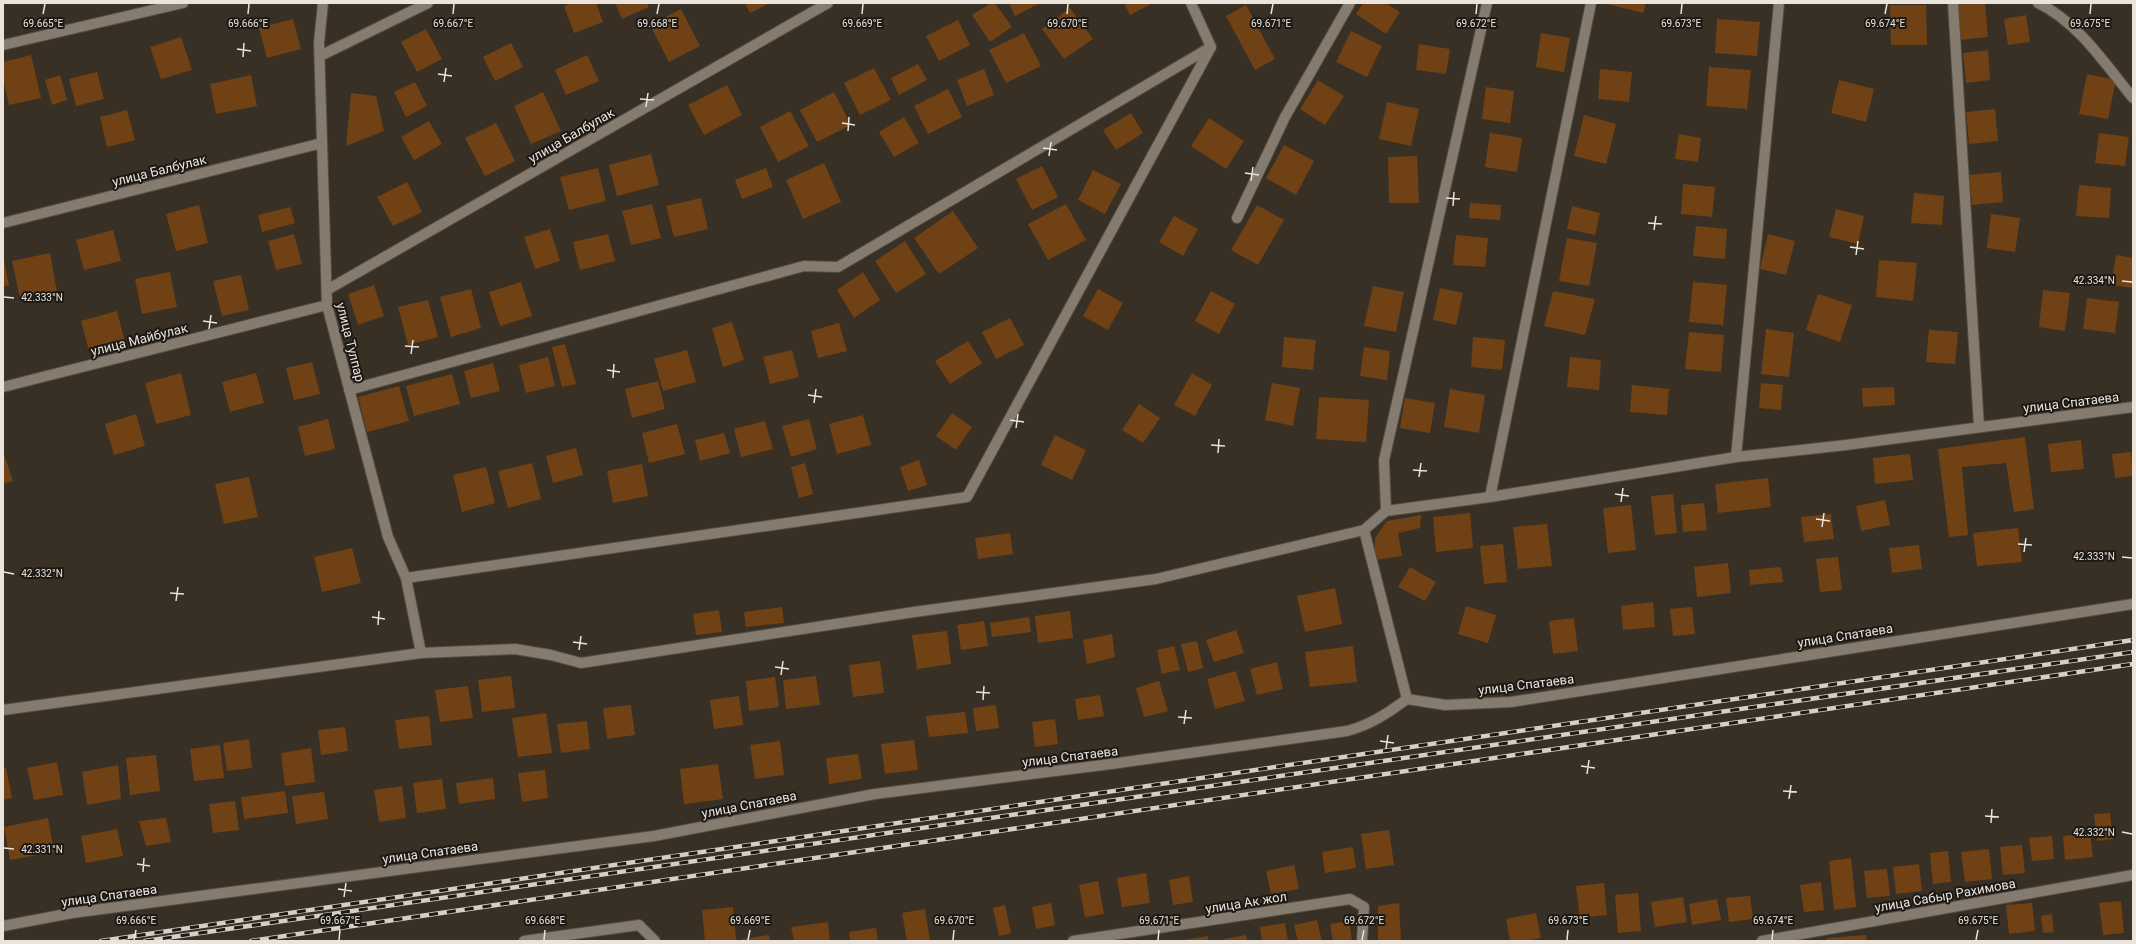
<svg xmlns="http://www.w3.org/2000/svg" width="2136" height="944" font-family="Roboto,sans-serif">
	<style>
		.building { fill: #704114 }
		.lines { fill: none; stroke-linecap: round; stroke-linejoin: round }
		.minor-casing { stroke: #544d43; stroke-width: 12 }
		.minor { stroke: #857b6e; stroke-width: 10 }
		.rail-casing { stroke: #d5cfc7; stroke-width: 4.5 }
		.rail { stroke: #1c1813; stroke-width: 3; stroke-dasharray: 9; stroke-linecap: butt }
		.ticks { fill: none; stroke: #eae4dd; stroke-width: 1.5 }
		.labels { text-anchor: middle; stroke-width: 4; stroke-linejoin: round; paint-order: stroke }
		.street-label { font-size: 13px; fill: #eae4dd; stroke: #1c1813 }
		.ticks-label { font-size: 10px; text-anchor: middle; fill: #eae4dd; stroke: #1c1813; stroke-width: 4; stroke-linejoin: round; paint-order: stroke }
	</style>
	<rect width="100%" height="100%" fill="#383024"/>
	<path class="building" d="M573 3H596L603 22 574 33 564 6Z
		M615 3H647L649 7 622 19Z
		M745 3H770L750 13Z
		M991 3H995L1012 27 990 42 972 15Z
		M1009 3H1040L1015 16Z
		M1124 3H1153L1130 15Z
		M1363 3H1385L1400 12 1386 34 1356 14Z
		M1603 3H1646L1643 13Z
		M1955 3H1985L1988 37 1959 40Z
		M1246 5 1275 59 1255 70 1226 16Z
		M1890 5H1926L1927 45H1891Z
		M1070 8 1093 39 1064 59 1042 29Z
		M681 9 700 46 669 62 650 25Z
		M2026 15 2030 42 2008 45 2004 19Z
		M293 19 301 49 267 58 259 28Z
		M1717 19 1760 22 1757 56 1715 53Z
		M958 20 970 45 939 61 926 36Z
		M426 29 442 59 417 72 401 42Z
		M1351 31 1382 46 1367 77 1336 62Z
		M1024 33 1041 66 1006 83 989 50Z
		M1541 33 1570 38 1564 72 1536 67Z
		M181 37 192 70 161 79 150 47Z
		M511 43 523 67 495 81 483 57Z
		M1419 44 1450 49 1446 74 1416 70Z
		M1988 50 1990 80 1966 83 1963 53Z
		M31 55 41 98 9 105 3 79V62Z
		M587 55 599 81 566 95 555 70Z
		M918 64 927 80 899 95 891 78Z
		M1709 67 1751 70 1747 109 1706 106Z
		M874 68 891 100 860 115 844 83Z
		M984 69 994 95 967 106 957 80Z
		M1600 69 1632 72 1629 102 1598 99Z
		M97 72 104 99 76 106 69 79Z
		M2087 74 2116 80 2108 119 2079 114Z
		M60 75 67 100 52 105 45 80Z
		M251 75 257 106 216 114 210 84Z
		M1318 80 1344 96 1325 125 1300 109Z
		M1839 80 1874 89 1866 122 1831 113Z
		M415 82 427 106 406 117 394 92Z
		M727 85 742 115 704 135 688 105Z
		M1486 87 1514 91 1510 123 1482 119Z
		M948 89 962 117 928 134 914 106Z
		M543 92 561 131 531 144 514 106Z
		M834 92 851 125 817 142 800 110Z
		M351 93 376 96 384 131 346 146Z
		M1387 102 1419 109 1411 146 1379 139Z
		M1995 109 1998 141 1969 144 1966 112Z
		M127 110 135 140 107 147 100 117Z
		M790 111 809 146 778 162 760 127Z
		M1131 113 1143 133 1116 150 1103 130Z
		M1584 115 1616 124 1606 164 1574 156Z
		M904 117 919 143 894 157 879 132Z
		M1209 118 1244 141 1226 169 1191 146Z
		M429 121 442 144 414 160 401 137Z
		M496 123 515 161 485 176 465 138Z
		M1490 133 1522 138 1517 172 1485 167Z
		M2099 133 2129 137 2125 166 2095 163Z
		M1679 134 1701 138 1698 162 1675 159Z
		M1284 145 1314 161 1296 195 1266 178Z
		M651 154 659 185 617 196 609 165Z
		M1417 156 1419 203H1389L1388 157Z
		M824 163 841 202 803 219 786 180Z
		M1042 166 1058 197 1032 210 1016 179Z
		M598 168 606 201 569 210 560 177Z
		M766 168 773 187 742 199 735 180Z
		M1093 170 1121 184 1105 214 1078 200Z
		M2001 172 2003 202 1972 205 1969 175Z
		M407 182 422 212 393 226 377 197Z
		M1683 184 1715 187 1712 217 1681 214Z
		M2079 185 2111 188 2109 218 2076 216Z
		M1914 193 1944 196 1942 225 1911 223Z
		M701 198 708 229 674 237 666 206Z
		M1470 203 1501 205 1500 220 1469 218Z
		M652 204 661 238 631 245 622 211Z
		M1066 204 1086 240 1048 260 1028 224Z
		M199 205 208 243 176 251 166 214Z
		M1257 205 1284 220 1258 265 1231 250Z
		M1572 206 1600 213 1595 235 1567 229Z
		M290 207 295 223 262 232 258 215Z
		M1836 209 1864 216 1858 244 1829 237Z
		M953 211 978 248 939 274 914 238Z
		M1991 214 2020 218 2015 252 1987 248Z
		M1174 216 1198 229 1183 256 1159 242Z
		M1696 226 1727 229 1725 259 1693 256Z
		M550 229 560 261 535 269 524 237Z
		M113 230 121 261 84 270 76 240Z
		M294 234 302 264 276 270 268 241Z
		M608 234 615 261 580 270 573 242Z
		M1768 234 1795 241 1786 275 1760 269Z
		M1456 235 1488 238 1485 267 1453 265Z
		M1567 238 1597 243 1589 286 1559 281Z
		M905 241 926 274 896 293 875 261Z
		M50 253 57 292 20 299 12 261Z
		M2116 255 2133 258V288L2111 285Z
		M4 260 9 285 3 287V261Z
		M1879 260 1917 263 1913 301 1876 297Z
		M170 272 177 307 142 314 135 279Z
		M863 272 880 300 854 318 837 290Z
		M241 275 249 310 222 316 213 281Z
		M521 282 532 316 500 326 489 292Z
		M1693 282 1727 285 1723 325 1689 322Z
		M374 285 384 316 358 325 348 294Z
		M1373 286 1404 292 1396 332 1364 326Z
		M1440 288 1463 293 1456 325 1433 320Z
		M471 289 481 328 451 337 440 297Z
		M1098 289 1123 303 1108 330 1083 316Z
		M2043 290 2070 293 2065 331 2039 327Z
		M1211 291 1235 304 1219 334 1195 321Z
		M1553 291 1595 299 1585 335 1544 326Z
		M1818 294 1852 305 1840 342 1806 330Z
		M2087 298 2119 302 2115 333 2083 329Z
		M428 300 438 337 408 345 398 307Z
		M117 311 125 342 89 351 81 321Z
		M1010 318 1024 345 996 359 982 332Z
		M732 322 744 360 723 367 712 328Z
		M839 323 847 351 818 358 811 331Z
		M1766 329 1794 333 1789 377 1761 374Z
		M1929 330 1958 332 1955 364 1926 362Z
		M1689 332 1724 335 1721 372 1685 369Z
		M1284 337 1316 340 1313 370 1282 367Z
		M1473 337 1505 340 1502 370 1471 367Z
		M968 341 982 363 950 384 935 361Z
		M565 344 576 384 562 387 552 347Z
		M1364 347 1390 351 1387 380 1360 376Z
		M687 350 696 382 663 391 654 359Z
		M792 350 799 377 770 384 763 357Z
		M548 357 555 386 526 393 519 365Z
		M1570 357 1601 360 1599 390 1567 387Z
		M312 362 320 394 294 400 286 368Z
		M493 363 500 391 471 398 464 371Z
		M181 373 191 415 156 424 145 383Z
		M256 373 264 403 230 412 222 382Z
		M1192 373 1212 385 1195 416 1174 405Z
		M452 374 460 404 414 416 406 386Z
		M658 381 665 409 632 418 625 389Z
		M1272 383 1300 388 1293 426 1265 420Z
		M1761 383 1783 385 1781 410 1759 408Z
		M1632 385 1669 389 1667 415 1630 412Z
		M399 386 409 421 367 432 358 397Z
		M1894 387 1895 405 1863 407 1862 388Z
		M1450 389 1485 395 1479 433 1444 427Z
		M1319 397 1369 400 1366 442 1316 439Z
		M1405 398 1435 403 1430 433 1400 428Z
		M1139 404 1160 418 1143 443 1122 430Z
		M952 413 972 427 956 450 936 436Z
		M136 414 145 446 114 455 105 424Z
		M863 415 871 445 837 454 829 424Z
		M328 419 335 449 305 456 298 427Z
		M809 419 817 449 791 457 782 426Z
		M765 421 773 449 741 457 734 429Z
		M677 424 685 454 649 463 642 433Z
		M724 433 730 453 700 461 695 440Z
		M1055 435 1086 450 1072 480 1041 465Z
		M2025 437 2034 509 2014 512 2006 463 1962 467 1968 535 1949 537 1938 449Z
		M2081 440 2084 469 2051 472 2048 444Z
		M576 448 583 475 553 483 546 456Z
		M3 451 13 481 3 484Z
		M2131 452 2133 476 2115 478 2112 454Z
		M1910 454 1913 480 1875 484 1873 458Z
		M919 460 927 485 908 491 900 467Z
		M532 463 541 499 508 508 498 471Z
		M805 463 813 494 799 498 791 467Z
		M642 464 648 496 613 503 607 471Z
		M486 467 495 503 462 512 453 475Z
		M249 477 258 517 224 524 215 484Z
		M1768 478 1771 507 1718 513 1715 484Z
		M1673 494 1677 533 1655 535 1651 496Z
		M1885 500 1890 525 1861 531 1856 506Z
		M1704 503 1707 530 1683 532 1681 505Z
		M1631 505 1636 550 1608 553 1603 508Z
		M1470 513 1473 548 1436 552 1433 517Z
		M1831 514 1834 539 1804 542 1801 517Z
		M1421 515 1420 528 1398 533 1402 556 1375 560V538L1387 521Z
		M1547 524 1552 566 1518 569 1513 527Z
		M2018 528 2022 562 1977 566 1973 533Z
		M1010 533 1013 554 978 559 975 538Z
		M1503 544 1507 582 1484 584 1480 546Z
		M1919 545 1922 569 1892 573 1889 548Z
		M352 548 361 583 322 592 314 557Z
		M1838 557 1842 590 1820 592 1816 559Z
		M1728 563 1731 593 1697 597 1694 567Z
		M1410 567 1436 582 1425 601 1398 587Z
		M1781 567 1783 582 1750 585 1749 570Z
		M1335 588 1342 624 1305 632 1297 596Z
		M1653 602 1655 627 1623 630 1621 606Z
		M1466 606 1496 615 1488 643 1458 634Z
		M782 607 784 623 746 627 744 612Z
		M1692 607 1695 634 1673 636 1670 609Z
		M719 610 722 632 696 635 693 614Z
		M1070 611 1073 638 1038 643 1035 616Z
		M1029 617 1031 632 992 637 990 623Z
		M1574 618 1578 651 1553 654 1549 621Z
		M984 621 988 646 961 650 957 625Z
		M1236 630 1244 653 1214 662 1206 640Z
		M947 631 951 664 917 669 912 635Z
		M1112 634 1115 657 1087 664 1083 640Z
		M1197 641 1203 668 1188 672 1181 644Z
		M1174 646 1180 670 1162 674 1157 650Z
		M1353 646 1357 682 1310 687 1305 652Z
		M880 661 884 693 853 697 849 665Z
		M1277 662 1283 689 1257 695 1250 669Z
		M1236 671 1245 701 1215 709 1207 679Z
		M511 676 515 708 482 712 478 680Z
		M816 676 820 705 786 709 783 680Z
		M775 677 779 707 749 711 746 681Z
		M1159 681 1168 711 1144 717 1136 688Z
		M468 686 473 718 440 722 435 690Z
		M1100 695 1104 716 1078 720 1075 699Z
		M739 696 743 725 714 729 710 700Z
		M631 705 635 735 607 739 603 708Z
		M996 705 999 728 976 731 973 708Z
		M965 712 968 733 929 737 926 716Z
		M546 713 552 753 518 757 512 718Z
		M429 716 432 745 399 749 395 720Z
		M1055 719 1058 744 1035 747 1032 722Z
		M587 721 590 749 561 753 557 724Z
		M345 727 348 751 321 755 318 730Z
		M249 739 252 768 227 771 223 743Z
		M914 740 918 770 885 774 881 744Z
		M780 741 784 775 755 779 750 745Z
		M220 745 224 778 194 781 190 749Z
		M311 748 315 782 285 786 281 753Z
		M858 754 862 779 829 784 826 758Z
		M156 755 160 791 130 795 126 758Z
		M57 762 63 795 34 800 27 768Z
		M718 764 723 799 684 804 680 769Z
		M118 765 121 799 87 805 82 772Z
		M3 768H6L12 798 3 800Z
		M545 770 548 798 522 802 518 773Z
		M493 778 495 799 459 804 456 783Z
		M442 779 446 809 417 813 413 783Z
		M402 786 406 818 379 822 374 790Z
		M285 791 288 813 244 819 241 797Z
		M324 792 328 819 296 824 292 796Z
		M235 801 239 830 213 833 209 804Z
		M2110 813 2113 839 2097 841 2094 814Z
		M48 818 54 852 10 860 4 827Z
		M166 818 171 842 146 846 139 821Z
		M117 829 123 856 86 863 81 836Z
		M1389 830 1394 865 1366 869 1361 834Z
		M2090 833 2093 857 2065 860 2063 836Z
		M2052 836 2054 859 2032 861 2029 838Z
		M2022 845 2025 873 2003 875 2000 847Z
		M1353 847 1356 868 1325 873 1322 852Z
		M1989 849 1992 879 1965 882 1961 852Z
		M1948 851 1951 882 1933 884 1930 853Z
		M1851 858 1856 907 1834 910 1829 861Z
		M1919 864 1922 891 1896 894 1893 867Z
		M1294 865 1299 889 1271 894 1266 871Z
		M1887 869 1890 896 1867 898 1864 871Z
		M1146 873 1150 903 1122 907 1117 878Z
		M1189 876 1193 902 1173 905 1169 880Z
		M1098 881 1104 914 1085 917 1079 885Z
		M1821 882 1824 910 1804 912 1800 885Z
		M1604 883 1607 915 1580 918 1576 886Z
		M1638 893 1641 931 1618 933 1615 895Z
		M1750 896 1753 919 1729 922 1726 898Z
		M1683 897 1687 922 1655 927 1651 902Z
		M1717 899 1721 920 1692 925 1689 904Z
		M2121 901 2124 933 2103 935 2099 903Z
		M1051 903 1055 925 1036 929 1032 907Z
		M1399 903 1401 941H1378V906Z
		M2032 903 2035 931 2009 934 2006 905Z
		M1005 905 1011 933 999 936 993 908Z
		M733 907 736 940 705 941 702 910Z
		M925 909 930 941H907L902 913Z
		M1536 913 1541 938 1526 941H1510L1506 919Z
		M2052 914 2054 932 2043 933 2041 916Z
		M1317 920 1322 941H1298L1294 925Z
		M1349 921 1352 941H1333L1330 924Z
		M828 922 830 941H794L791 927Z
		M1285 923 1288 941H1262L1260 927Z
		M876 928 878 941H850L849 932Z
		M769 935 770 941H742V939Z
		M1246 935 1247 941H1224V939Z
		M1866 935 1867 941H1827V938Z
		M1208 936V941H1183V940Z"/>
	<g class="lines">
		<g class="minor-casing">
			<path id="minor" d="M323 3 319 43 327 305 388 537 406 578 421 653
				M1953 3 1979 427
				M2038 3C2078 22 2105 64 2133 98
				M3 45 183 3
				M320 56 428 3
				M1237 218 1285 117 1350 3
				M3 223 322 143
				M327 290 828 3
				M3 387 327 305
				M349 390 804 266 838 267 1211 47 1191 3
				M1736 457 1779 3
				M1490 497 1591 3
				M1386 511 1384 460 1487 3
				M1364 530 1407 699
				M406 578 967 497 1211 47
				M3 710 421 653 515 649 551 655 581 663 914 612 1156 579 1364 530 1386 511 1490 497 1736 457 1846 445 2133 407
				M3 926 72 913 654 836 875 794 1111 764 1347 731C1370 725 1388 713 1407 699L1445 705 1511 702 2133 604
				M524 941 639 925 655 941
				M1073 941 1350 899 1364 907 1362 941
				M1762 941 2133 875"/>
		</g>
		<use href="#minor" class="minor"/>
		<g class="rail-casing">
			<path id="rail" d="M101 941 2133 640
				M145 941 2133 652
				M251 941 2133 664"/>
		</g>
		<use href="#rail" class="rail"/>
	</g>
	<path class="ticks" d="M43 14 45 4M248 14 249 4M453 14 454 4M657 14 659 4M862 14 863 4M1067 14 1068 4M1271 14 1273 4M1476 14 1477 4M1681 14 1682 4M1885 14 1887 4M2090 14 2091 4M237 49 251 51M243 57 244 43M438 74 452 76M444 82 446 68M640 99 654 100M646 107 648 93M842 123 855 125M848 131 849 117M1043 148 1057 150M1049 156 1051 142M1245 173 1259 175M1251 181 1253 167M1446 198 1460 199M1453 206 1454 192M1648 223 1662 224M1654 230 1656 216M1850 247 1864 249M1856 255 1858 241M2122 281 2132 282M4 297 14 298M203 321 217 323M209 329 211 315M405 346 419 347M411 354 413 340M607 370 620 372M613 378 614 364M808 395 822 397M814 403 816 389M1010 420 1024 422M1016 428 1018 414M1211 445 1225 446M1218 453 1219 439M1413 470 1427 471M1419 477 1421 463M1615 494 1629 496M1621 502 1623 488M1816 519 1830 521M1822 527 1824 513M2018 544 2032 545M2024 552 2026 538M2122 557 2132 558M4 572 14 574M170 593 184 594M176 601 178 587M372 617 385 619M378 625 379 611M573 642 587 644M579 650 581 636M775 667 789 669M781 675 783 661M976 692 990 693M983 700 984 686M1178 717 1192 718M1184 724 1186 710M1380 741 1394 743M1386 749 1388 735M1581 766 1595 768M1587 774 1589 760M1783 791 1797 792M1789 799 1791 785M1985 816 1999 817M1991 823 1992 809M2122 832 2132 834M4 848 14 849M137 864 150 866M143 872 144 858M338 889 352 891M344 897 346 883M134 940 136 930M339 940 340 930M544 940 545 930M748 940 750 930M953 940 954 930M1158 940 1159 930M1362 940 1364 930M1567 940 1568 930M1772 940 1773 930M1976 940 1978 930"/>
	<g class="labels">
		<g class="street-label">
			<text transform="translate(571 135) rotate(-30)" y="5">улица Балбулак</text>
			<text transform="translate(159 170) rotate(-14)" y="5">улица Балбулак</text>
			<text transform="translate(139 339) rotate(-14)" y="5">улица Майбулак</text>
			<text transform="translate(351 342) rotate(76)" y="5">улица Тулпар</text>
			<text transform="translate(2071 402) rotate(-7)" y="5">улица Спатаева</text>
			<text transform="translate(1845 635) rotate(-9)" y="5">улица Спатаева</text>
			<text transform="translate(1526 684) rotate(-7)" y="5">улица Спатаева</text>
			<text transform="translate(1070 756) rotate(-7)" y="5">улица Спатаева</text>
			<text transform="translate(749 804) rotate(-11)" y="5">улица Спатаева</text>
			<text transform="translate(430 852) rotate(-8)" y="5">улица Спатаева</text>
			<text transform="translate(109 895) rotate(-8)" y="5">улица Спатаева</text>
			<text transform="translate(1945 895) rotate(-10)" y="5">улица Сабыр Рахимова</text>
			<text transform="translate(1246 902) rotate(-9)" y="5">улица Ак жол</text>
		</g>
	</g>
	<g class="ticks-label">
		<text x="43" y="27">69.665°E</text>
		<text x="248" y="27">69.666°E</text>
		<text x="453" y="27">69.667°E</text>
		<text x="657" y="27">69.668°E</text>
		<text x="862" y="27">69.669°E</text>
		<text x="1067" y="27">69.670°E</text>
		<text x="1271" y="27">69.671°E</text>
		<text x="1476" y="27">69.672°E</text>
		<text x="1681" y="27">69.673°E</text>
		<text x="1885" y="27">69.674°E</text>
		<text x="2090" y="27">69.675°E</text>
		<text x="2094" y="284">42.334°N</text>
		<text x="42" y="301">42.333°N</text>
		<text x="2094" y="560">42.333°N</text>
		<text x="42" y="577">42.332°N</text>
		<text x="2094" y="836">42.332°N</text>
		<text x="42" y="853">42.331°N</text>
		<text x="136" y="924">69.666°E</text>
		<text x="340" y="924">69.667°E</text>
		<text x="545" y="924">69.668°E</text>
		<text x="750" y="924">69.669°E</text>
		<text x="954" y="924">69.670°E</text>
		<text x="1159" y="924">69.671°E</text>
		<text x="1364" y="924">69.672°E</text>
		<text x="1568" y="924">69.673°E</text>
		<text x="1773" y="924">69.674°E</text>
		<text x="1978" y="924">69.675°E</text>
	</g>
	<rect width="2136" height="944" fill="none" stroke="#eae4dd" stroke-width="8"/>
</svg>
